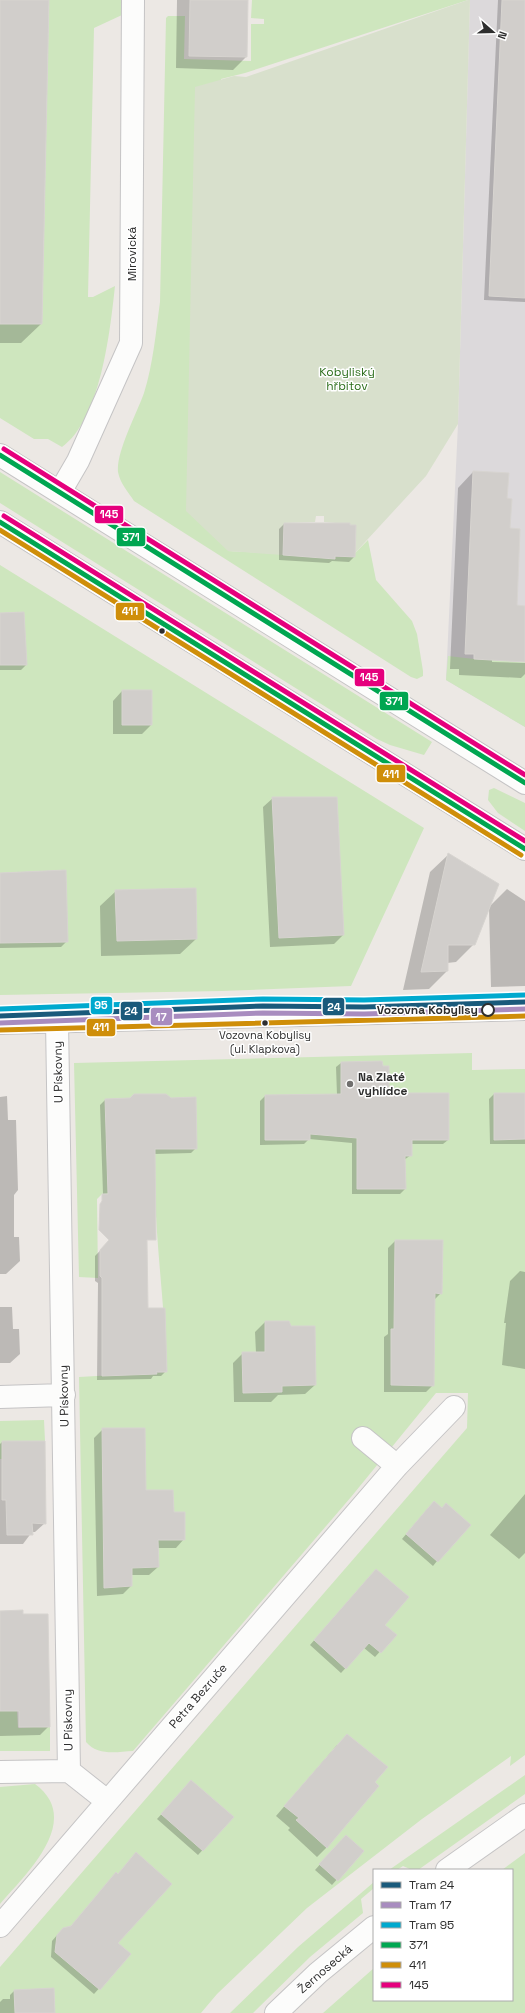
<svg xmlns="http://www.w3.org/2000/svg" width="525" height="2013" font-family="'Space Grotesk',sans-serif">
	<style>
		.industrial { fill: #dcd9db }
		.green { fill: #cee6be }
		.cemetery { fill: #d8e0cc }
		.shadow { fill: #0003 }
		.building { fill: #d1cecb; stroke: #d7d4d0 }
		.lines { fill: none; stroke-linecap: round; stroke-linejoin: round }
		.minor-casing { stroke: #c5c4c5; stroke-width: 24 }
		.tertiary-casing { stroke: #c5c4c5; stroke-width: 24 }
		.secondary-casing { stroke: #c5c4c5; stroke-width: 24 }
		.minor { stroke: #fcfcfb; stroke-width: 22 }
		.tertiary { stroke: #fcfcfb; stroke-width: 22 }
		.secondary { stroke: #fcfcfb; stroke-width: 22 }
		.bus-1-casing { stroke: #fff; stroke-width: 8 }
		.bus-2-casing { stroke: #fff; stroke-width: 8 }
		.bus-3-casing { stroke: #fff; stroke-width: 8 }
		.bus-1 { stroke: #00a651; stroke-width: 5 }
		.bus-2 { stroke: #cf8e09; stroke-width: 5 }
		.bus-3 { stroke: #e5007d; stroke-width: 5 }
		.tram-1-casing { stroke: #fff; stroke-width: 8 }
		.tram-2-casing { stroke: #fff; stroke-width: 8 }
		.tram-3-casing { stroke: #fff; stroke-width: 8 }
		.tram-1 { stroke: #1a5a7b; stroke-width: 5 }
		.tram-2 { stroke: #a88cbf; stroke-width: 5 }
		.tram-3 { stroke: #00a9ce; stroke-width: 5 }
		.bus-dot { fill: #2e2e2e; stroke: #fff; stroke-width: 1.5 }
		.stop-dot { fill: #fff; stroke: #2e2e2e; stroke-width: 2 }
		.poi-dot { fill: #706f6e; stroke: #fff; stroke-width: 1.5 }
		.labels { text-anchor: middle; stroke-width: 3; stroke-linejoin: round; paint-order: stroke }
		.bus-label { font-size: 11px; fill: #2e2e2e; stroke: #fff }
		.street-label { font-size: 12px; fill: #2e2e2e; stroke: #fff }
		.park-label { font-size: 12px; fill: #2c6e1b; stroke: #fff }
		.stop-label { font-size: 12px; font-weight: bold; fill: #2e2e2e; stroke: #fff; text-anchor: end }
		.poi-label { font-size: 12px; font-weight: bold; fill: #2e2e2e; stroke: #fff; text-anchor: start }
		.line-badge { stroke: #fff; stroke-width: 1.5 }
		.badge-label { font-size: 11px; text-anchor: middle; font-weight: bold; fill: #fff }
	</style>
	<rect width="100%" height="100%" fill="#ece8e4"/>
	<path class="industrial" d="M470 0H525V727L446 680 458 424Z"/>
	<path class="green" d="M49 0H122V15L94 28 88 297H93L115 286C110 331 101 419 62 447L48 439H34L0 418V324H42Z
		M252 0H468L245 73 221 79 228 551 303 555V557H355V553L368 540 376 580 412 621 417 634 423 671V676L417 679 411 677 134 501C128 492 120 483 118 472 116 452 137 413 144 393 153 365 156 331 160 302L166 18 168 16H185L184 59 251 61V24H264V19L251 18Z
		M0 472 432 742 424 755 390 745 377 739 0 503Z
		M0 565 424 828 351 986 222 991 0 995Z
		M448 656 474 659 525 662V727L446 680Z
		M494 788 525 803V831L498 813 488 800 489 790Z
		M472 1053V1070L525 1069V1755L510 1766 511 1756 422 1819 307 1908 217 1994 201 2013H0V1967L467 1428 468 1393H436L351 1497 133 1751C116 1752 98 1756 86 1742L79 1377 167 1372C165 1312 157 1253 155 1194H102L97 1199 98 1278 79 1277 74 1063Z
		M44 1420 45 1441H2V1459H0V1421Z
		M0 1711H17L18 1728 50 1726V1751H0Z
		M525 1775V1794L418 1870H412L403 1866 397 1870H389Z
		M35 1784C84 1820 26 1874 0 1904V1787Z
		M525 1853V2013H323L374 1968V2000H512V1870H502Z
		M374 1882V1888L361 1899 363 1913 310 1957 253 2013H230L298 1947Z"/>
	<path class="cemetery" d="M468 0H470L458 424 426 476 355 553 356 525H350V523L335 525V523L324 522V516H316L315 522 284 523 283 555 228 551 186 511 195 87 234 76 246 77Z"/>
	<path class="shadow" d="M0 0H48L41 324 21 343H0Z
		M177 0H247L246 57 233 70 176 68Z
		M498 0H525V302L484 300Z
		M473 472 506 499 516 606 525 607V661L492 660V662L525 663V674L521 678 459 675V669H450L458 488Z
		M284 524 354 557 349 562 332 561 329 563 279 560V529Z
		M0 614 26 665 21 670H0Z
		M122 691 151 725 142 734H113V701Z
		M273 798 343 935 334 944 270 947 263 807Z
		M449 854 489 907 507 889 525 901V986L491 987 489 908 474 944 456 962 447 963V971L429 989 403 990 430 872Z
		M0 874 67 941 61 947 0 948Z
		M116 891 196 939 180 954 101 956 100 906Z
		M341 1063 388 1094 448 1140 443 1144H411V1155L404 1160 405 1189 400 1194H352V1143L309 1139 304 1144 260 1145V1101L265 1096 337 1095 336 1067Z
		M494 1094H525V1144H490L489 1099Z
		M7 1096 8 1120H16L18 1190 14 1195V1237H19L20 1261 6 1274H0V1097Z
		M105 1100 196 1148 191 1153 154 1154V1189L103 1194 100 1105Z
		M115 1235 147 1309 166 1371 161 1376H153L151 1379 97 1380 98 1283 95 1281V1256Z
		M395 1241 441 1293 434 1300 433 1385 426 1392H384V1337L388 1334V1248Z
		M520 1271 525 1272V1369L502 1365 506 1323H504L510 1281Z
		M0 1307H12L13 1329H19L20 1354 10 1363H0Z
		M265 1322H289L315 1385 305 1394 278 1395 271 1402H234L233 1363 243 1353H256L255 1332Z
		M103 1429 145 1491 173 1513 184 1539 176 1548H157L158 1567 149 1575H131V1586L123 1594 97 1596 94 1438Z
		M2 1442 45 1523 35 1532H32L23 1544H0V1444Z
		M525 1494V1553L519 1559 490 1535Z
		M429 1507 442 1509 437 1561 433 1566 402 1539Z
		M371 1575 384 1625 395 1635 375 1657 364 1648 341 1673 310 1645Z
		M0 1612 49 1726 40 1735 0 1736Z
		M337 1745 374 1782 327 1847 317 1857 288 1830 290 1828 276 1816Z
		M187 1786 232 1818 198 1855 157 1819Z
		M341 1841 362 1851 332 1885 315 1870Z
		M118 1875 117 1943 130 1954 94 1994 51 1957 52 1941 58 1934 71 1927Z
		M15 1990 54 2013H0V2002L3 1999H10V1995Z"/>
	<path class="building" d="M0 0H49L42 324H0Z
		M190 0H248L247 57 189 56Z
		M502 0H525V298L489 296Z
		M473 471 509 473 507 498 512 499 510 528 520 529 517 605 525 606V662L474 659V654H465Z
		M284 523H350V525H356L355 557 335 556V559L283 555Z
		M24 612 27 665H0V613Z
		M122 690H152V725H122Z
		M272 797H337L344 935 279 938Z
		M448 853 499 884 475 945H448V971L421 972Z
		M66 870 68 942 0 943V873Z
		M196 888 197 939 117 941 115 890Z
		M382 1061 383 1066H389V1093H449V1140H412V1156H405L406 1189H357V1138L310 1134V1140H265V1095L341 1094V1062Z
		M494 1093H525V1139L494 1140Z
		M134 1094H166L171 1098 196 1097 197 1149H155L156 1240H147L148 1308H165L167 1372H156L157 1374 102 1376V1278L100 1276V1250L109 1240 99 1230 100 1204 102 1201V1194H108L105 1099 130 1098Z
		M395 1240H443L442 1294 435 1293 434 1386 391 1385V1329H394Z
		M265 1321H289L291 1326H315L316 1385 282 1386V1392L243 1393 242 1352H265Z
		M102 1428H145L146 1490H173L174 1512H185V1540H158L159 1567 132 1568V1586L104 1588Z
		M2 1441H45L46 1524 32 1523 33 1535H7L6 1500H2Z
		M434 1501 442 1508 446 1503 471 1525 438 1562 406 1534Z
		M376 1569 409 1597 385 1625 397 1635 381 1653 369 1643 346 1669 314 1640Z
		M23 1610V1614H48L50 1727H19V1711H0V1611Z
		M347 1734 388 1767 375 1782 379 1786 327 1848 296 1820 299 1818 284 1806Z
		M191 1780 234 1817 203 1851 161 1814Z
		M346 1835 364 1851 338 1881 319 1864Z
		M136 1852 172 1884 118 1943 131 1954 100 1990 55 1952 57 1935 63 1928 71 1926 116 1872 118 1874Z
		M54 1988 55 2013H15L14 1990Z"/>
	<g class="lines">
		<g class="minor-casing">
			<path id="minor" d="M60 492 78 461 131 343 133 0
				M57 1021 69 1771
				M0 1397 64 1395
				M363 1438 397 1466
				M0 1772 69 1771 107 1801
				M0 1926 397 1466 454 1407"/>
		</g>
		<g class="tertiary-casing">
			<path id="tertiary" d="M0 1023 525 1009
				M447 1870 525 1815
				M276 2013 318 1973 374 1927"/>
		</g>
		<g class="secondary-casing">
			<path id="secondary" d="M0 455 525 783
				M0 522 525 849"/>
		</g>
		<use href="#minor" class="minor"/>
		<use href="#tertiary" class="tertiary"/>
		<use href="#secondary" class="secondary"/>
		<g class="bus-1-casing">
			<path id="bus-1" d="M0 455 525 783
				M0 522 525 849"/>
		</g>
		<g class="bus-2-casing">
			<path id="bus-2" d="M0 530 521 855
				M0 1030 525 1016"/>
		</g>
		<g class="bus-3-casing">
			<path id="bus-3" d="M4 449 525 775
				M4 516 525 841"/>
		</g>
		<use href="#bus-1" class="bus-1"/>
		<use href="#bus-2" class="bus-2"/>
		<use href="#bus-3" class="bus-3"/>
		<g class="tram-1-casing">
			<path id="tram-1" d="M0 1016 263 1006 364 1007 525 1002"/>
		</g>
		<g class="tram-2-casing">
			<path id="tram-2" d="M0 1023 263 1013 364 1014 525 1009"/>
		</g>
		<g class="tram-3-casing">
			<path id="tram-3" d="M0 1009 263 999 364 1000 525 995"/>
		</g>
		<use href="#tram-1" class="tram-1"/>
		<use href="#tram-2" class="tram-2"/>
		<use href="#tram-3" class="tram-3"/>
	</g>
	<g class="bus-dot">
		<circle cx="162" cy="631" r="3.5"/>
		<circle cx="265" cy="1023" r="3.5"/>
	</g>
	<circle class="stop-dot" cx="488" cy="1010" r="6"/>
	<circle class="poi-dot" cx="350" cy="1084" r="4"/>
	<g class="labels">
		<g class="bus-label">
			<text x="265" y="1039">Vozovna Kobylisy<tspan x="265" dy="14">(ul. Klapkova)</tspan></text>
		</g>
		<g class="street-label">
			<text transform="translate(132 254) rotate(-90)" y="4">Mirovická</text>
			<text transform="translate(58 1072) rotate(-91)" y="4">U Pískovny</text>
			<text transform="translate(64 1396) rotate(-91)" y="4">U Pískovny</text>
			<text transform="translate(198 1696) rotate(-49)" y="4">Petra Bezruče</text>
			<text transform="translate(68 1720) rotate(-91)" y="4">U Pískovny</text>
			<text transform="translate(325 1969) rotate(-41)" y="4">Žernosecká</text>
		</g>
		<g class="park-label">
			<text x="347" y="376">Kobyliský<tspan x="347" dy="14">hřbitov</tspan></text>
		</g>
		<g class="stop-label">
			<text x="478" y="1014">Vozovna Kobylisy</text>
		</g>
		<g class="poi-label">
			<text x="358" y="1081">Na Zlaté<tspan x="358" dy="14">vyhlídce</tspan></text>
		</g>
	</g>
	<g class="line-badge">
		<rect x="94" y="505" width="30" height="19" rx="4" fill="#e5007d"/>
		<rect x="116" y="527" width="30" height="20" rx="4" fill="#00a651"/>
		<rect x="115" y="602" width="30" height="19" rx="4" fill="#cf8e09"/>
		<rect x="354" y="668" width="31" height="19" rx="4" fill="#e5007d"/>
		<rect x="379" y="691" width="30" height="20" rx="4" fill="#00a651"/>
		<rect x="376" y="764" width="30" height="19" rx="4" fill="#cf8e09"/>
		<rect x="90" y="996" width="23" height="19" rx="4" fill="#00a9ce"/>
		<rect x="322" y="997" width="23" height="19" rx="4" fill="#1a5a7b"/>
		<rect x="120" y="1001" width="23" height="20" rx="4" fill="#1a5a7b"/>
		<rect x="150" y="1007" width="23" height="19" rx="4" fill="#a88cbf"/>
		<rect x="86" y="1018" width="30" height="19" rx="4" fill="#cf8e09"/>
	</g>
	<g class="badge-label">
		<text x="109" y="518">145</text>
		<text x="131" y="541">371</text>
		<text x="130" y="615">411</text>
		<text x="369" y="681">145</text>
		<text x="394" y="705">371</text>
		<text x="391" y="778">411</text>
		<text x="101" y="1009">95</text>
		<text x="334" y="1011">24</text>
		<text x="131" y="1015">24</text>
		<text x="161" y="1021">17</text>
		<text x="101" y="1031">411</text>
	</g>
	<rect x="373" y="1869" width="140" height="132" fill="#ffffff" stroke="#ababab"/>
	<rect x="381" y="1882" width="20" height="6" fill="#1a5a7b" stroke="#ababab"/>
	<text x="409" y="1889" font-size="12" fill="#2e2e2e">Tram 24</text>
	<rect x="381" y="1902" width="20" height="6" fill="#a88cbf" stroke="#ababab"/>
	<text x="409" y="1909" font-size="12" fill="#2e2e2e">Tram 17</text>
	<rect x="381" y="1922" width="20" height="6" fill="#00a9ce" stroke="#ababab"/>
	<text x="409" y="1929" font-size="12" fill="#2e2e2e">Tram 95</text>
	<rect x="381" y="1942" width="20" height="6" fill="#00a651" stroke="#ababab"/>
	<text x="409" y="1949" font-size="12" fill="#2e2e2e">371</text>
	<rect x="381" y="1962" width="20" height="6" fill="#cf8e09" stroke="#ababab"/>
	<text x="409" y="1969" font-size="12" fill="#2e2e2e">411</text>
	<rect x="381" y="1982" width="20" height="6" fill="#e5007d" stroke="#ababab"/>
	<text x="409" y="1989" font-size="12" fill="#2e2e2e">145</text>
	<g transform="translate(493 32) rotate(110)" stroke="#ffffff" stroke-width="3" paint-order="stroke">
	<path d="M0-3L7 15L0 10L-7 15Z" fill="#2e2e2e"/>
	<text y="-6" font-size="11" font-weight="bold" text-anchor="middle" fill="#2e2e2e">N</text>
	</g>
</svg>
